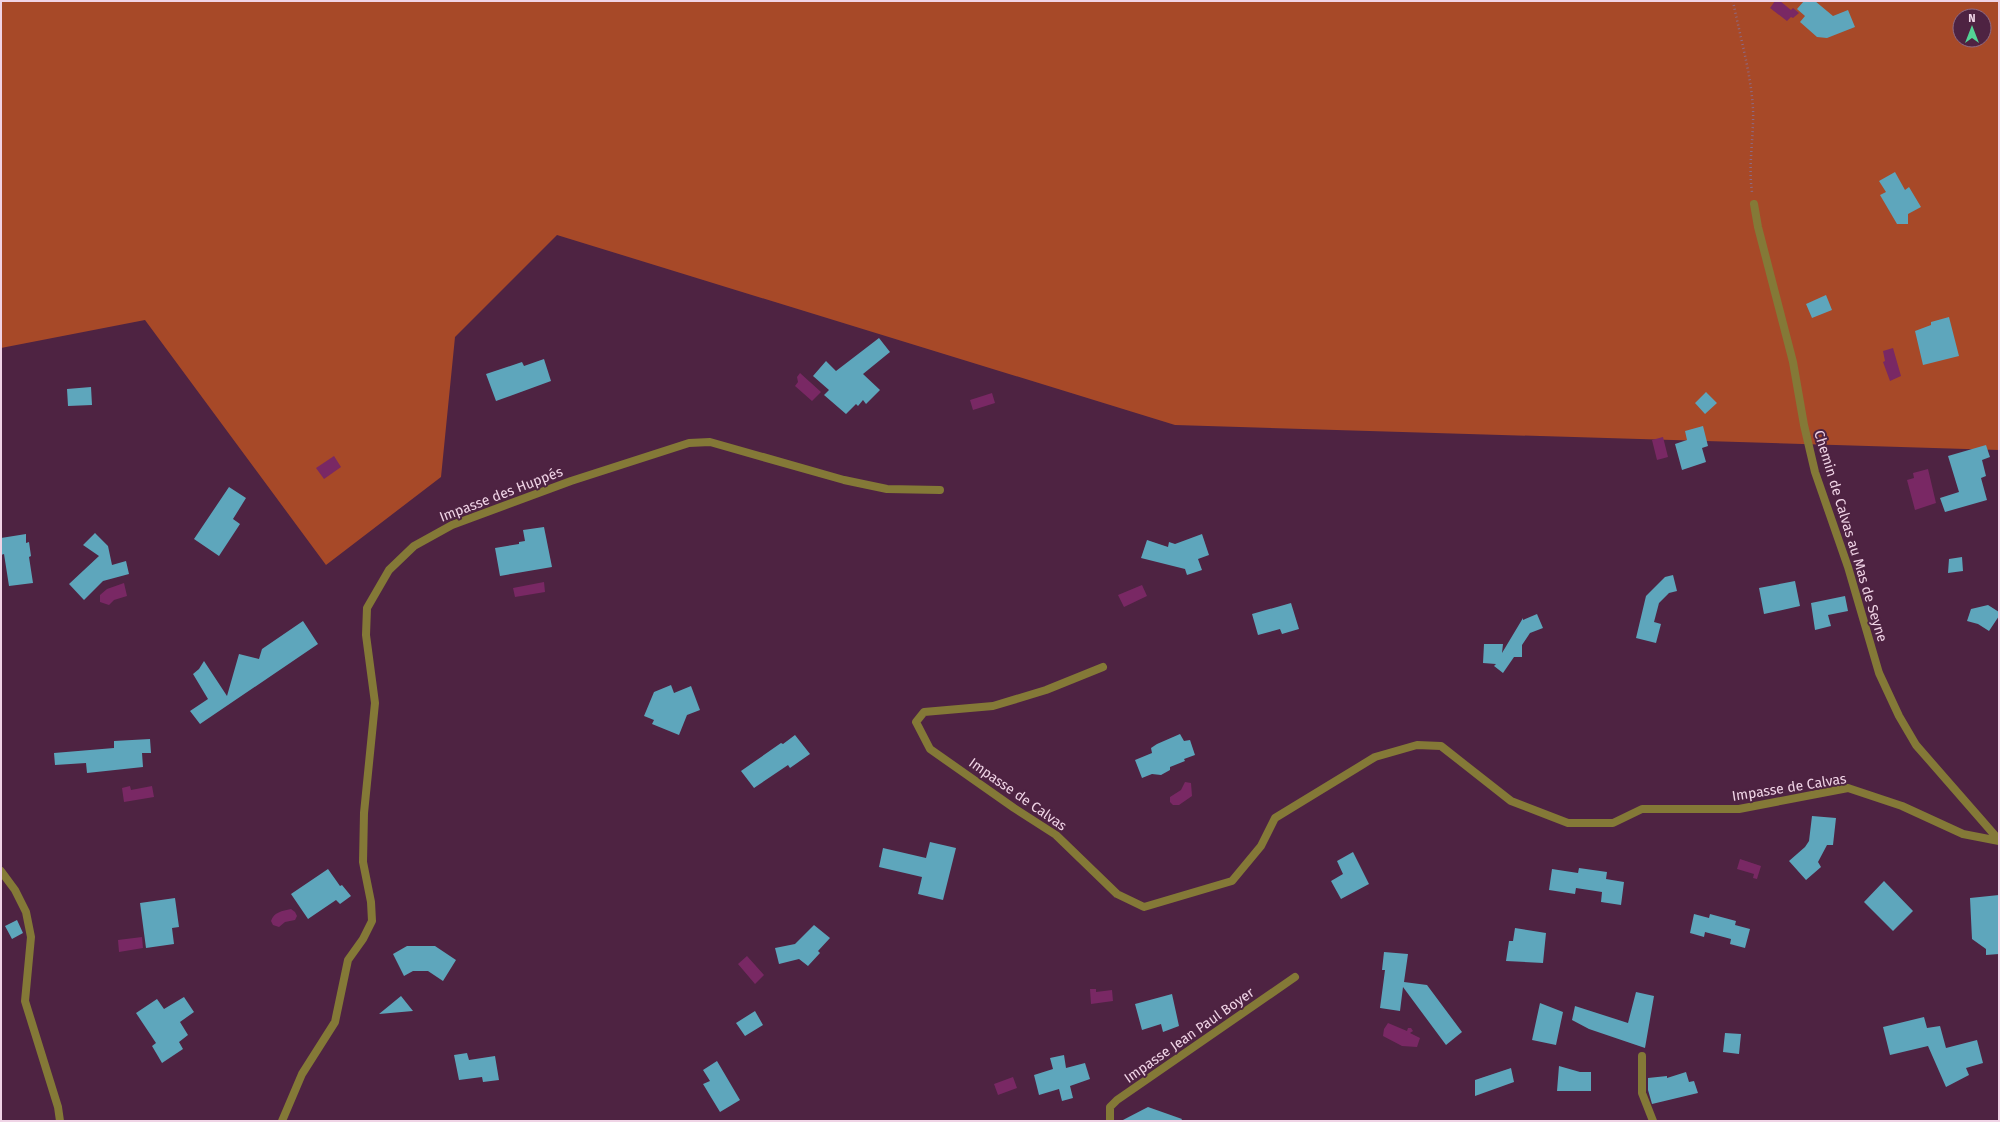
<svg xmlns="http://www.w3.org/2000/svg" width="2000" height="1122" font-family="'Fira Sans',sans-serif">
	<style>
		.forest { fill: #a74928; fill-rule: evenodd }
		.water { fill: #792864 }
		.building { fill: #5ea6bc }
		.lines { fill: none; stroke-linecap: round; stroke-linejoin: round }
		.path { stroke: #8e6983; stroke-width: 2.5; stroke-dasharray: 1 3; stroke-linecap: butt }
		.street { stroke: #847937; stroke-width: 8 }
		.labels { text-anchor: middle; stroke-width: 4; stroke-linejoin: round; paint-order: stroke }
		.street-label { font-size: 14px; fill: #f0d4e6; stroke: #4e2342 }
	</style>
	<rect width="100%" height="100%" fill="#4e2342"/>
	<path class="forest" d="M1 1H1999V450L1175 425 557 235 455 337 441 477 326 565 145 320 1 348ZM1960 16H1984V40H1960Z"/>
	<path class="water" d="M1775 1H1780L1791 10 1793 8 1799 13 1793 18 1791 17 1787 21 1770 8Z
		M1893 348 1901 376 1890 381 1883 362 1885 361 1883 351Z
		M800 373 821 392 812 401 795 386 798 382 797 377Z
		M992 393 995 403 973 410 970 400Z
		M1663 437 1668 457 1657 460 1652 440Z
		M334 456 341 467 324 479 316 468Z
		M1928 469 1936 503 1915 510 1907 480 1914 478 1913 473Z
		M544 582 545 592 515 597 513 588Z
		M124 583 127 596 114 600 109 605 100 602V595L107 589Z
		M1142 585 1147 596 1124 607 1118 595Z
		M1185 782 1191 783 1192 796 1179 805H1173L1170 802V797L1181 790Z
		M130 786 131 790 152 786 154 797 124 802 122 788Z
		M1740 859 1761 866 1757 879 1753 878 1754 874 1737 869Z
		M291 909 295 912 297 916 295 920 285 922 279 927 273 925 271 921C274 912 282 911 291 909Z
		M142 937 143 948 119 952 118 940Z
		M747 956 764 975 755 984 738 964Z
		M1090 989H1096V992L1112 990 1113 1001 1091 1004Z
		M1388 1023 1407 1031 1408 1028H1411L1413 1031 1410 1033 1420 1038 1417 1047 1402 1046 1383 1036 1384 1029Z
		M1013 1077 1017 1088 998 1095 994 1084Z"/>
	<path class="building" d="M1804 1H1815L1833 16 1848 10 1855 27 1827 38 1817 37 1800 22 1805 16 1797 9Z
		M1895 172 1905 190 1909 187 1921 207 1908 214V224H1897L1880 195 1886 192 1879 181Z
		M1826 295 1832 310 1812 318 1806 304Z
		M1949 317 1959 356 1923 365 1915 331 1931 325V322Z
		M879 338 890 352 863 374 880 390 866 404 863 400 858 406 856 404 846 414 824 395 829 390 813 376 826 361 836 371Z
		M544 359 551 381 496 401 486 374 522 362 524 366Z
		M91 387 92 405 68 406 67 389Z
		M1706 392 1717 403 1705 414 1695 403Z
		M1703 426 1708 446 1702 448 1706 462 1682 470 1675 444 1687 440 1685 431Z
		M1986 445 1990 457 1982 460 1986 476 1981 478 1987 500 1945 512 1940 498 1959 492 1948 456Z
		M229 487 246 498 233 519 240 524 219 556 194 539Z
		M544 527 552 567 500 576 495 548 519 544V542L525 541 523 530Z
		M95 533 108 546 112 565 126 561 129 574 103 581 84 600 69 584 99 556 83 545Z
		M26 534V543L29 542 31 556 29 557 33 583 9 586 4 554 1 555V538Z
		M1202 534 1209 555 1198 559 1202 570 1187 575 1185 569 1141 558 1147 540 1168 547 1169 542 1175 544Z
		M1962 557 1963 571 1948 573 1949 559Z
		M1673 575 1677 591 1669 593 1659 603 1654 622 1661 624 1656 643 1636 638 1646 596 1665 577Z
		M1795 581 1800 606 1764 614 1759 588Z
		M1845 596 1848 611 1828 615 1831 626 1815 630 1811 603Z
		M1291 603 1299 629 1282 634 1280 629 1258 635 1252 614Z
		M1988 605 1999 612V616L1989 631 1978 624 1967 621 1971 609Z
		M1537 614 1543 628 1530 633 1522 645V657H1514L1503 673 1494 666 1496 664 1483 663 1484 644H1503L1502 653 1523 618V620Z
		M303 621 318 644 200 724 190 711 208 699 193 674 199 669 204 661 227 696 239 654 259 659 262 649Z
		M671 685 674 693 691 686 700 710 687 715 679 735 652 724 654 720 644 716 654 692Z
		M1180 734 1184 741 1190 740 1195 755 1184 759 1185 761 1170 767V770L1161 775 1152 774 1142 778 1135 760 1152 753 1151 748 1157 744Z
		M795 735 810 754 790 768 788 765 754 788 741 771 781 743 783 744Z
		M150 739 151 753H142L143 767 87 773 86 763 55 765 54 753 114 748V741Z
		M1812 816 1836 818 1833 845H1827L1818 862 1821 867 1806 880 1789 861 1805 847 1809 841Z
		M930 842 956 848 943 900 918 894 922 877 879 867 883 848 926 858Z
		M1353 852 1369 884 1341 899 1331 881 1343 874 1337 861Z
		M1579 868 1607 872 1606 879 1624 882 1621 905 1601 902 1602 892 1576 888 1575 894 1549 890 1552 869 1578 873Z
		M328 869 340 886 342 885 351 896 340 904 336 900 308 919 291 894Z
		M1884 881 1913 911 1893 931 1864 902Z
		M1999 895V954L1986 955V949L1972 939 1970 898Z
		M175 898 179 927 172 928 174 944 146 948 140 903Z
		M1694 914 1709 918 1710 914 1736 921 1735 925 1750 929 1745 948 1730 944 1731 939 1705 932 1704 937 1690 933Z
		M17 920 23 933 12 939 5 926Z
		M814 925 830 938 818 951 820 953 808 966 799 959 779 964 775 948 795 944Z
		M1515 928 1546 933 1543 963 1506 961 1509 941H1513Z
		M407 946H435L456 960 443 981 428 971H413L404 976 393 954Z
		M1384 952 1408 954 1404 982 1427 985 1462 1032 1446 1045 1403 987 1400 1011 1380 1008 1385 970H1382Z
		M1636 992 1654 996 1645 1048 1589 1029 1572 1020 1575 1006 1628 1023Z
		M1172 994 1179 1026 1163 1032 1161 1024 1142 1030 1135 1004Z
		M401 996 413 1011 379 1014Z
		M184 997 194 1012 180 1022 188 1035 179 1042 183 1049 162 1063 152 1046 156 1043 136 1013 157 999 164 1009Z
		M1540 1003 1563 1012 1556 1045 1532 1040Z
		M755 1011 763 1025 745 1036 736 1023Z
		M1924 1017 1927 1028 1940 1026 1946 1048 1977 1040 1983 1063 1966 1068 1969 1075 1946 1087 1928 1046 1890 1055 1883 1027Z
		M1725 1033 1741 1034 1739 1054 1723 1052Z
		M467 1053 469 1060 495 1056 499 1080 483 1082 482 1077 459 1080 454 1055Z
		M1064 1055 1066 1068 1085 1063 1090 1079 1070 1086 1073 1098 1062 1101 1059 1089 1039 1095 1034 1075 1053 1069 1050 1058Z
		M717 1061 740 1100 720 1112 703 1084 710 1081 703 1070Z
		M1559 1066 1580 1072H1591V1091H1557Z
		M1511 1068 1514 1082 1475 1096V1080Z
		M1686 1072 1689 1082 1694 1081 1698 1093 1652 1104 1648 1090V1078L1667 1076V1078Z
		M1148 1107 1182 1119 1181 1121H1121Z"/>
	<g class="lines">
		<path class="path" d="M1733 1C1740 37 1751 73 1753 109 1754 137 1748 164 1752 192"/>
		<path class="street" d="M1754 204 1758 227 1793 362 1804 425 1815 472 1848 567 1879 673 1899 716 1916 745 1999 840
			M1103 667 1046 690 993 706 924 712 916 722 930 749 1014 808 1056 835 1117 894 1144 907 1232 881 1261 846 1275 818 1375 757 1417 745 1441 746 1511 801 1568 823H1613L1642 809H1739L1848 788 1902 806 1963 834 1999 841
			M1 871 15 890 26 912 31 937 25 1001 58 1107 60 1121
			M1642 1056V1093L1653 1121
			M282 1121 302 1074 335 1022 348 960 363 939 372 921 371 902 363 862 364 813 375 703 366 635 367 608 389 570 414 546 452 525 571 481 689 443 710 442 844 480 887 489 940 490
			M1110 1121V1107L1117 1100 1295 977"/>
	</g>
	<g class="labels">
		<g class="street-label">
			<text transform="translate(501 494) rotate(-21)" y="5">Impasse des Huppés</text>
			<text transform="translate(1851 536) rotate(73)" y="5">Chemin de Calvas au Mas de Seyne</text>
			<text transform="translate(1789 787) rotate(-9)" y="5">Impasse de Calvas</text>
			<text transform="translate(1018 794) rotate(35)" y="5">Impasse de Calvas</text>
			<text transform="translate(1189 1035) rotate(-35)" y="5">Impasse Jean Paul Boyer</text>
		</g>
	</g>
	<rect width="2000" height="1122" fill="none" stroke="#f0d4e6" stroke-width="4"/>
	<g transform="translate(1972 28)"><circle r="19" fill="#4e2342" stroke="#8f6a84"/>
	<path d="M0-3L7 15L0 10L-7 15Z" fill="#54d396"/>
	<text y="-6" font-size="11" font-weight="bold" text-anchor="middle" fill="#f0d4e6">N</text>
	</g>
</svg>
